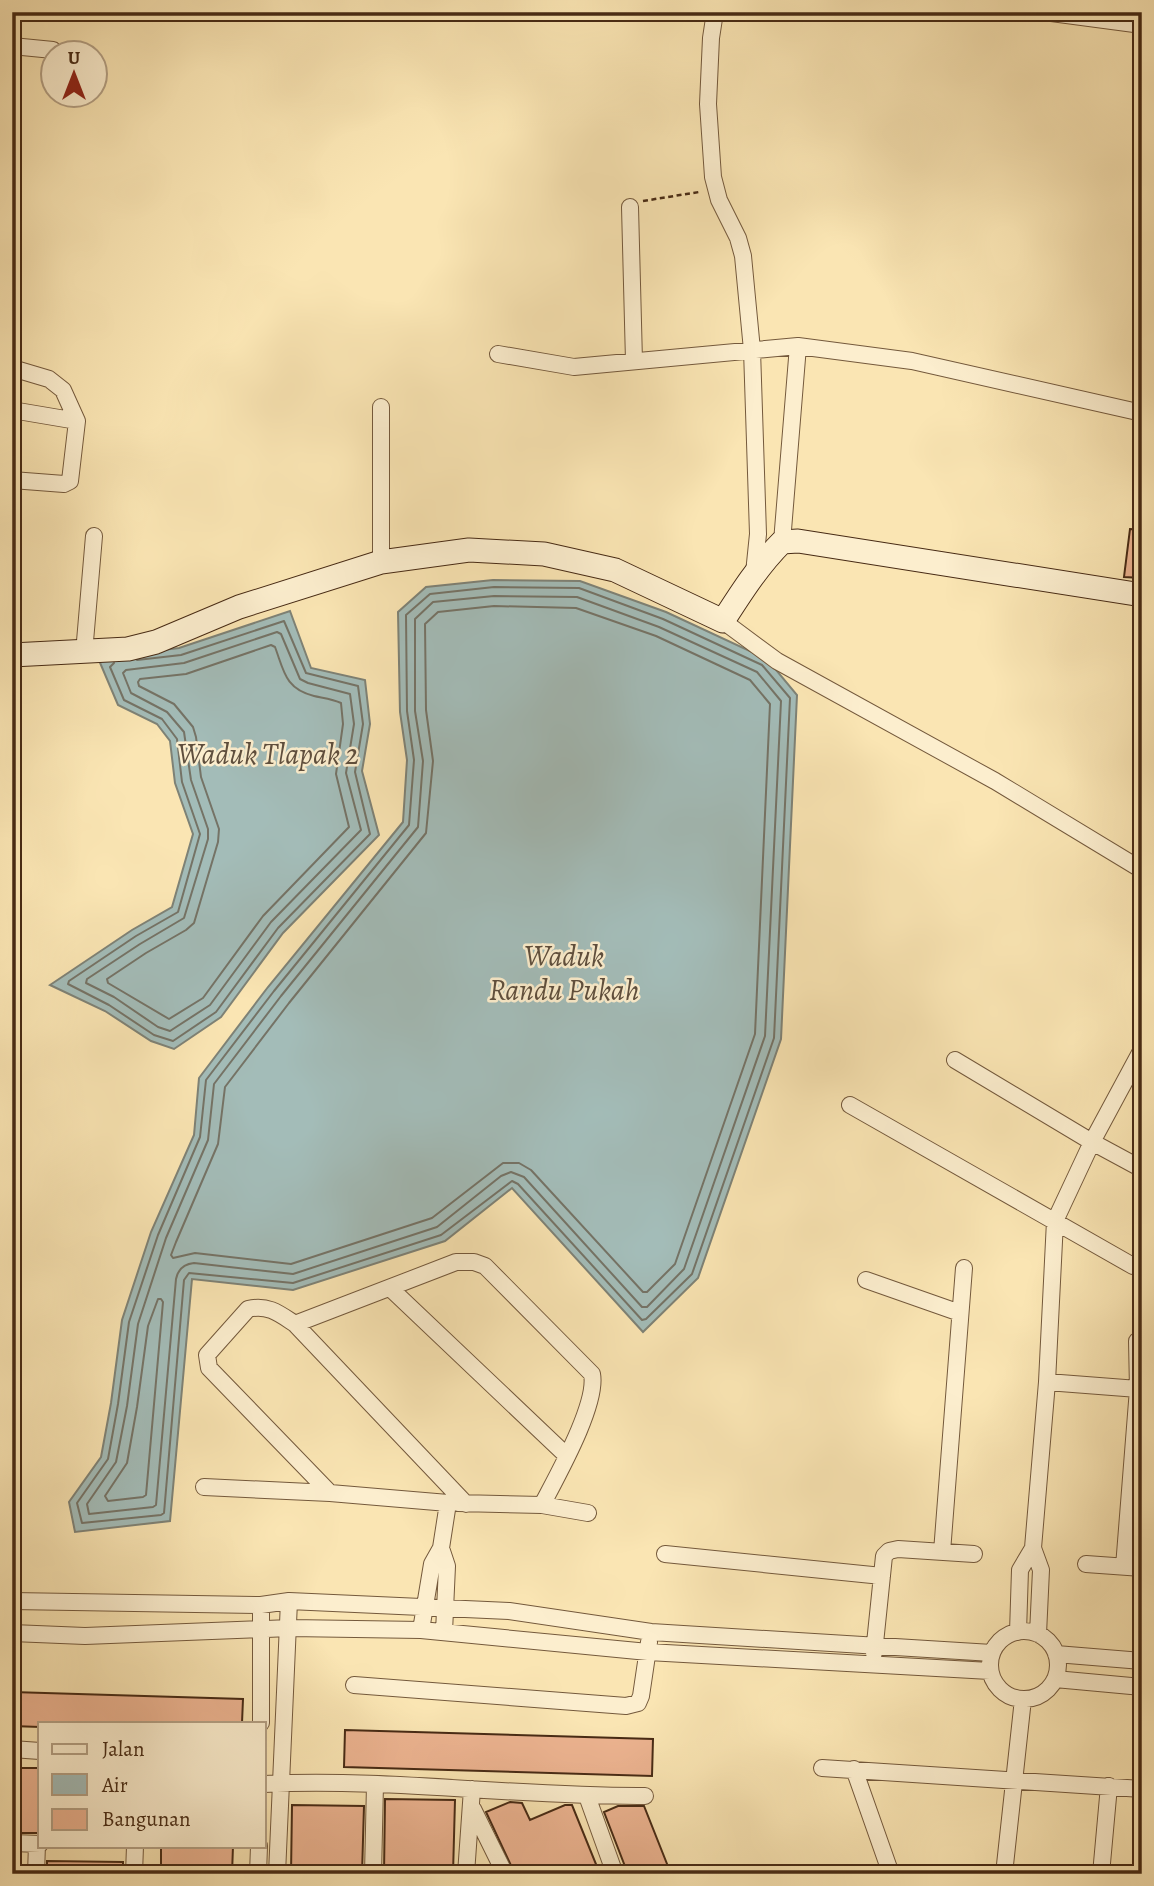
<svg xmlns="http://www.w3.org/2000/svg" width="1154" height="1886" font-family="Alegreya,serif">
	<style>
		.water { fill: #a3bcb8; stroke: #7e8276; stroke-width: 2 }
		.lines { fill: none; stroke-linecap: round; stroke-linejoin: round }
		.shore { stroke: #757366; stroke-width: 2 }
		.building { fill: #ecb390; stroke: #472a14; stroke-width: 2 }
		.minor-casing { stroke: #74593c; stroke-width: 18 }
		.secondary-casing { stroke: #472a14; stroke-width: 25 }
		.path { stroke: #472a14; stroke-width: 2.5; stroke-dasharray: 5 3.5; stroke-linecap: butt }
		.minor { stroke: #fceece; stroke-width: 16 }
		.secondary { stroke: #fceece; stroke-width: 23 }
		.labels { text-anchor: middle; stroke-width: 5; stroke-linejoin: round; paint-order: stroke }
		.water-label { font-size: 30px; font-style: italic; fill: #5e4e3d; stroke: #fceece }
	</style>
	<rect width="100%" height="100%" fill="#fae5b3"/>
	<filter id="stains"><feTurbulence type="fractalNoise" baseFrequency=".00286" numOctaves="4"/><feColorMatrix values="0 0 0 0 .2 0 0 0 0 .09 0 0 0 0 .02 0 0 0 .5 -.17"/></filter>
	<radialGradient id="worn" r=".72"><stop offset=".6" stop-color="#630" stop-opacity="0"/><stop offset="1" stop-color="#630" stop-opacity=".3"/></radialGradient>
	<path class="water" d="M493 580 580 581 666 612 767 659 797 695 781 1039 698 1278 643 1332 512 1188 445 1241 293 1290 192 1279 170 1521 75 1532 69 1502 101 1457 111 1403 122 1320 151 1232 194 1135 199 1078 268 987 403 822 407 760 400 712 398 612 426 587Z
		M290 611 311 668 365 680 370 724 362 771 379 835 283 933 221 1017 174 1049 151 1041 105 1011 50 985 132 930 172 907 193 834 175 783 170 741 157 724 118 705 98 658 179 648Z"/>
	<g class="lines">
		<path class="shore" d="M494 587 579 588 663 619 762 665 790 698 774 1038 692 1274 646 1319 642 1320 518 1184 512 1181 441 1235 293 1283 189 1273 184 1280 164 1513 161 1515 82 1523 77 1503 108 1459 118 1404 129 1322 158 1235 200 1137 206 1080 274 991 409 825 414 760 407 711 406 615 430 594Z
			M494 596 577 597 659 627 757 672 781 701 765 1036 684 1269 647 1307H642L524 1177 511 1172 501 1176 437 1227 293 1274 194 1263C184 1264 178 1269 176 1279L156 1505 153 1507 89 1514 87 1504 116 1462 127 1406 138 1324 166 1238 208 1140 214 1084 281 996 418 827 423 761 415 711V619L433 602Z
			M494 606 576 608 656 636 750 680 770 704 755 1034 675 1264 647 1292H643L531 1170 519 1163H503L432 1218 291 1264 195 1253 173 1258 171 1255 176 1242 218 1144 225 1087 289 1003 426 833 433 761 426 710 425 624 438 612Z
			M277 632 281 634 300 679 308 683 350 694 354 724 346 773 361 830 271 922 210 1005 170 1031 158 1027 114 997 86 983 87 979 140 944 184 918 208 839V829L191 780 184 732 167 712 131 693 123 673 126 670 184 663Z
			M271 645 275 647C284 671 285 689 314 696 323 698 333 699 341 703L343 724 336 774 349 827 263 916 203 998 169 1019 108 983 107 979 146 953 186 930 194 923 218 842 219 829 201 777 196 737 193 727 174 704 139 686 138 682 140 679 186 674Z
			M114 663 110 667 124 700 162 719 177 739 182 782 200 834 178 912 136 936 69 981 68 984 109 1005 154 1035 173 1041 216 1012 278 928 370 834 355 772 363 724 358 686 306 673 284 621 181 655 137 660
			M158 1299H161L163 1302 146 1495 143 1497 108 1501 105 1496 127 1463 137 1407 148 1326Z"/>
	</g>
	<path class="building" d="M1130 529 1142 530V578L1124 577Z
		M12 1692 243 1699 242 1723H40V1727L12 1726Z
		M345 1730 653 1739 652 1776 344 1767Z
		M12 1768H40V1833H12Z
		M385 1799 455 1800 453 1874H384Z
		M510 1802 522 1803 530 1820 565 1805H572L600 1874H515L486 1812Z
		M292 1805 364 1806 362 1874H291Z
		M618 1806H644L671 1874H628L604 1812Z
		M161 1846H233L232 1874H161Z
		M47 1861 123 1862V1874H47Z"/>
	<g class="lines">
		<g class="minor-casing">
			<path id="minor" d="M715 12 711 38 708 104 713 177 719 200 738 238 743 256 752 350 758 534 754 573
				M1044 12 1142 25
				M12 46 53 50
				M630 207 634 361
				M498 354 574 367 798 346 912 361 1142 413
				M12 368 49 379 63 390 77 421 70 481 64 484 12 480
				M381 407V562
				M12 410 77 421
				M782 542 798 346
				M723 621 777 661 995 781 1142 870
				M84 653 94 536
				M955 1060 1092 1142 1142 1169
				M850 1105 1133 1266
				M866 1280 960 1313
				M390 1288 567 1456
				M295 1324 456 1262H474L485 1266 592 1374C598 1404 557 1476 542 1505
				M1047 1382 1138 1389
				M204 1487 330 1493 448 1503 441 1548 432 1564 421 1630
				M330 1493 209 1368 207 1355 248 1309C268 1304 280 1314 295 1324L466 1504
				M458 1503 542 1505 588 1513
				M441 1548 447 1566 444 1632
				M942 1552 964 1268
				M665 1554 882 1576
				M1086 1564 1142 1568
				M1124 1567 1138 1389 1137 1341
				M12 1601 261 1605 289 1601 509 1611 651 1632 992 1653
				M261 1605V1723
				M990 1665a34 34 0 1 1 68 0a34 34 0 1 1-68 0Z
				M1018 1632 1020 1570 1033 1548
				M12 1633 85 1636 290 1628 421 1630 648 1652 990 1671
				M1038 1634 1041 1570 1033 1548 1047 1382 1055 1221 1092 1142 1141 1051
				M874 1653 884 1556 889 1551 898 1549 974 1554
				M1056 1654 1142 1661
				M1055 1679 1142 1687
				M354 1685 626 1706 638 1703 641 1696 649 1642
				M12 1749 40 1751
				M822 1768 1142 1789
				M854 1769 891 1874
				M264 1784C391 1778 518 1797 645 1796
				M587 1796 615 1874
				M473 1809 505 1874
				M12 1843 40 1844
				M36 1874 37 1844
				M134 1874 135 1846
				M258 1874 259 1846
				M277 1874 289 1601
				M373 1874 375 1784
				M466 1874 472 1789
				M1004 1874 1023 1699
				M1101 1874 1109 1786"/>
		</g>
		<g class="secondary-casing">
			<path id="secondary" d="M12 655 128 649 156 642 239 607 381 562 469 550 544 554 615 570 723 621C741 593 758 566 782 542L798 541 1142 595"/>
		</g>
		<path class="path" d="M643 201 699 192"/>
		<use href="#minor" class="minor"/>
		<use href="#secondary" class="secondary"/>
	</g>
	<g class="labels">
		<g class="water-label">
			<text x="268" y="764">Waduk Tlapak 2</text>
			<text x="564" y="966">Waduk<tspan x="564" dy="34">Randu Pukah</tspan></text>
		</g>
	</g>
	<rect width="1154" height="1886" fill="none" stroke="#fae5b3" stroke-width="42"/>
	<rect x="14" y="14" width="1126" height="1858" fill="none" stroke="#472a14" stroke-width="3.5"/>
	<rect x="21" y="21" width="1112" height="1844" fill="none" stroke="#472a14" stroke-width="2"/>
	<rect x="38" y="1722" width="228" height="126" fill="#fceece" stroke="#b4a084" stroke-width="2"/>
	<rect x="52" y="1744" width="35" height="10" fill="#fceece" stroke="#b4a084" stroke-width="2"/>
	<text x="102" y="1756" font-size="21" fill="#472a14">Jalan</text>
	<rect x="52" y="1774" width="35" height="21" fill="#a3bcb8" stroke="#b4a084" stroke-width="2"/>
	<text x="102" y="1792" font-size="21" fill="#472a14">Air</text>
	<rect x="52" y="1809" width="35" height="21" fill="#ecb390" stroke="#b4a084" stroke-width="2"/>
	<text x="102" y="1826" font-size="21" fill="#472a14">Bangunan</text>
	<g transform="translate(74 74)"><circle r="33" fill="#fceece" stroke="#b4a084" stroke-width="2"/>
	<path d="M0-5L12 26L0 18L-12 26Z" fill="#8f2418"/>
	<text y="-10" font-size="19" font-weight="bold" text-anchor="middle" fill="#472a14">U</text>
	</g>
	<rect width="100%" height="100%" filter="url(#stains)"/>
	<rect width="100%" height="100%" fill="url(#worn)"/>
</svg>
